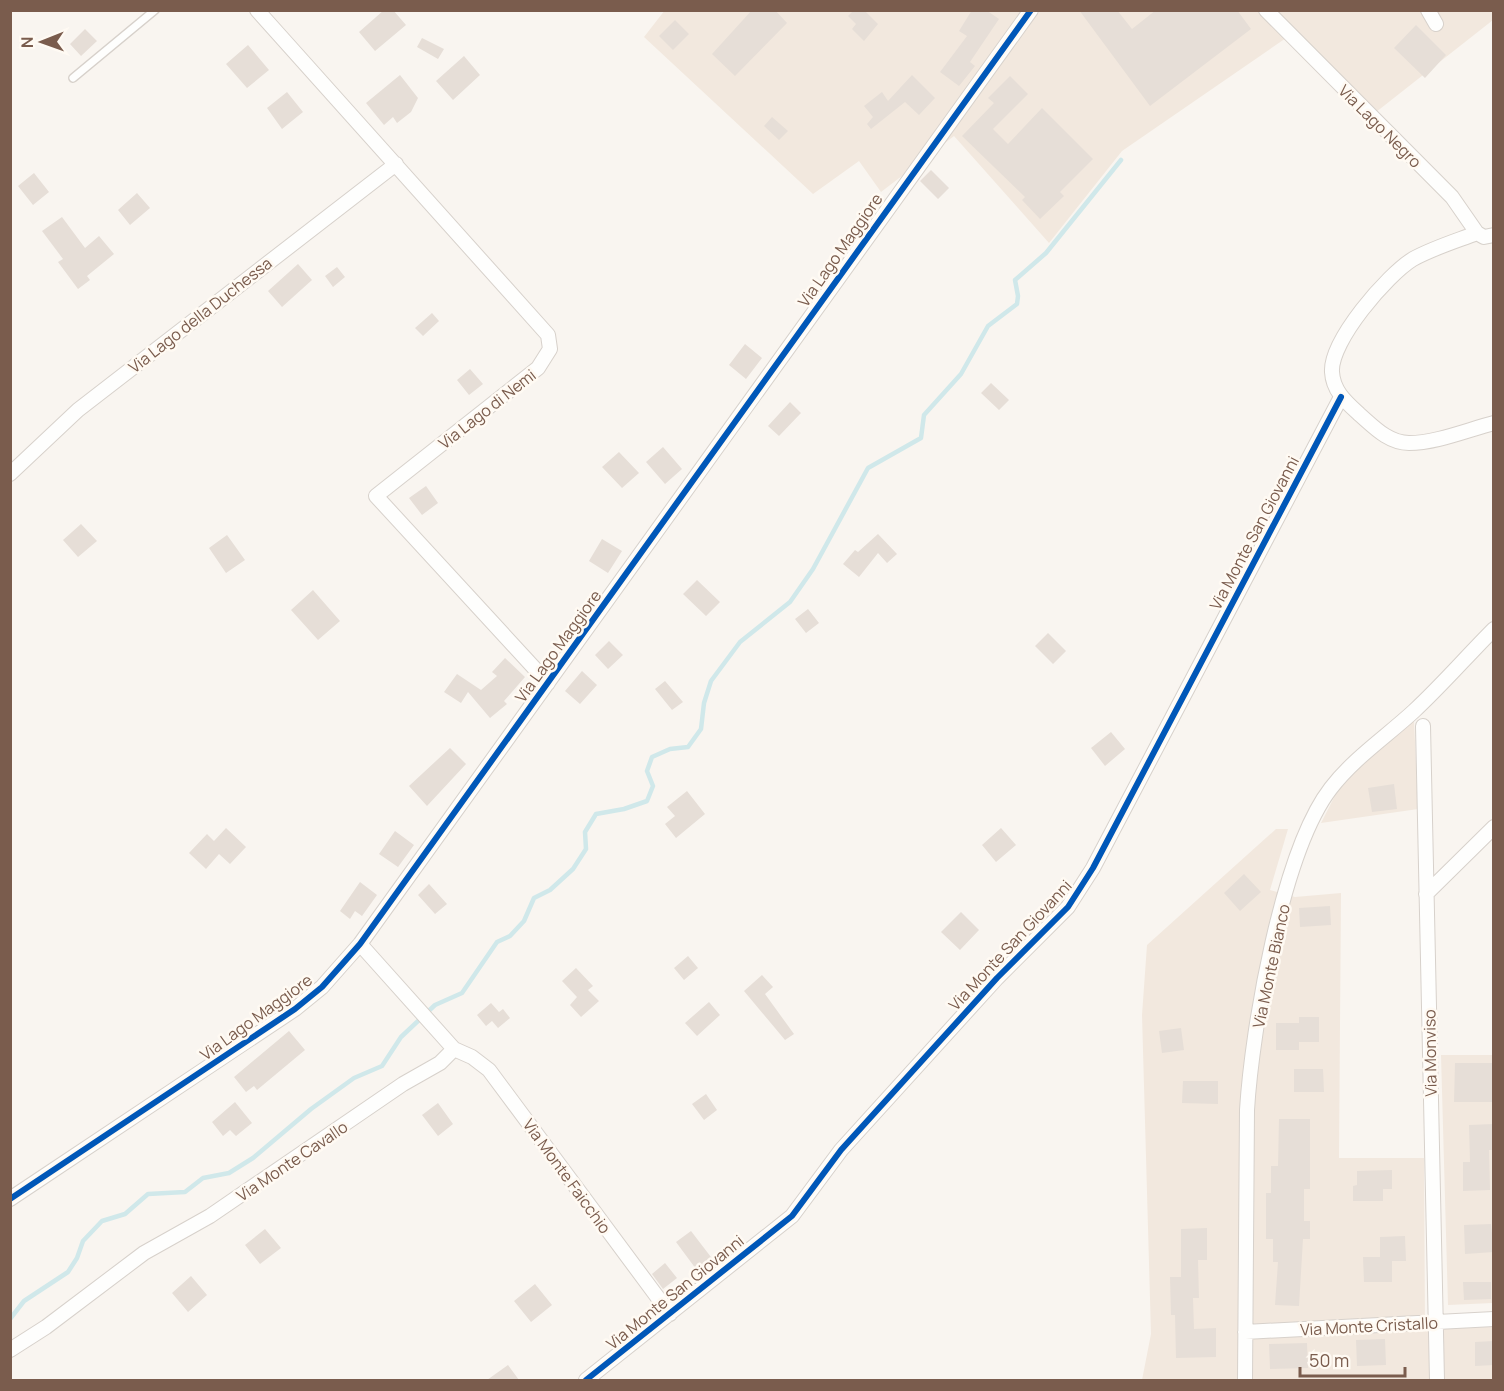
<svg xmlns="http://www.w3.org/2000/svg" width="1504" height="1391" font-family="Manrope,sans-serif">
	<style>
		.residential { fill: #f2e8de }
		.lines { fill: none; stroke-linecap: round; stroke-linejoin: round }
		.stream { stroke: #d0e8ea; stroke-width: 4.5 }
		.building { fill: #e6ded7 }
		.lane-casing { stroke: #d7d1cb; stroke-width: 10 }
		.street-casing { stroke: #d7d1cb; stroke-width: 16 }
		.lane { stroke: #fefefd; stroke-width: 7 }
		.street { stroke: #fefefd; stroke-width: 14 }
		.cycleway-casing { stroke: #fffaf3; stroke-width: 10 }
		.cycleway { stroke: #0057b8; stroke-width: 6 }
		.labels { text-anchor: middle; stroke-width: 5; stroke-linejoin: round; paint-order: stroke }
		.street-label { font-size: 16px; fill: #7a5c4d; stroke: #fffaf3 }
	</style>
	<rect width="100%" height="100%" fill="#f9f5f0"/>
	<path class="residential" d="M665 10 1494 11 1493 20 1371 116 1289 36 1122 151 1049 243 954 136 881 192 859 161 813 194 644 37Z
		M1414 720 1418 809 1321 823 1343 780Z
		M1276 829H1288L1270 890 1295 897 1341 893 1339 1158H1424L1425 1329 1493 1327V1380H1142L1151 1334 1142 1015 1147 945Z
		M1441 1055H1493V1303L1448 1305Z"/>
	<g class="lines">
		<path class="stream" d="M10 1319 24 1301 68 1272 77 1258 83 1241 102 1221 125 1214 148 1194 185 1192 203 1178 229 1173 253 1158 311 1109 354 1078 382 1066 401 1037 435 1005 462 993 497 942 510 936 524 921 534 898 550 890 573 869 586 849 585 832 596 814 624 809 647 801 653 786 647 771 652 757 670 749 688 747 701 729 704 703 711 681 740 642 790 602 813 569 868 468 921 438 924 415 961 374 988 326 1017 304 1018 296 1015 280 1046 253 1121 160"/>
	</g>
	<path class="building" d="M384 10H393L406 25 375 51 359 32Z
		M752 10H775L787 23 735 76 712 54Z
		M854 10H864L878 24 864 41 852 29 856 24 848 16Z
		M972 10H986L999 19 970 62 975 66 959 86 940 72 967 36 959 31Z
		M1079 10H1117L1132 29 1156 10H1237L1251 29 1150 106Z
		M675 20 689 34 673 50 659 36Z
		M1416 25 1446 55 1425 78 1394 48Z
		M85 29 97 41 81 56 70 44Z
		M422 38 444 49 438 59 417 47Z
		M248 45 269 70 247 88 226 64Z
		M464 56 480 75 453 100 436 81Z
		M400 75 418 98 411 112 397 123 393 117 384 125 366 103Z
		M912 75 935 98 919 115 905 102 871 129 867 124 873 117 864 106 882 92 888 101Z
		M1010 76 1028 94 993 129 1008 144 1042 108 1093 159 1060 192 1064 196 1040 219 1022 200 1025 197 962 136 994 103 988 98Z
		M287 92 303 112 282 129 267 108Z
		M772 117 788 131 779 140 764 126Z
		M931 170 949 188 938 199 920 181Z
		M34 173 49 192 33 205 18 186Z
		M137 193 150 208 130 225 118 210Z
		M62 217 85 248 99 236 114 254 87 276 90 280 78 289 58 262 63 259 42 231Z
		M298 264 312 280 282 307 268 291Z
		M337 267 345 277 333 287 325 276Z
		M432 313 439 321 423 336 415 328Z
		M745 344 762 358 746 379 729 365Z
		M470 369 483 384 469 395 457 380Z
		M991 383 1009 400 999 410 981 393Z
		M790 402 801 413 779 436 768 426Z
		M663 447 682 469 665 484 646 462Z
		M619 452 639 473 622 488 602 467Z
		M426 486 438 503 422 515 409 498Z
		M81 524 97 541 78 557 63 540Z
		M878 534 897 554 887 563 878 553 859 577 843 564 855 550 858 552Z
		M227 535 245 560 226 573 209 548Z
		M602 539 622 551 608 573 589 561Z
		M697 580 720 602 706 616 683 594Z
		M313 590 340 621 318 640 291 610Z
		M808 609 819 623 806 633 795 619Z
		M1048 633 1066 651 1053 664 1035 646Z
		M609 641 623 655 608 669 595 655Z
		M505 658 525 677 504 701 507 704 490 718 468 692 461 703 444 692 457 674 481 690 497 676 492 672Z
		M582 671 597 685 580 704 565 691Z
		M665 681 683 702 672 710 655 689Z
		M1111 732 1125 749 1105 766 1091 748Z
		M450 748 466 764 427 806 409 786Z
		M1394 784 1397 809 1372 812 1368 788Z
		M687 791 705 814 676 838 665 824 675 816 667 807Z
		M226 828 246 847 230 864 219 854 206 869 189 853 207 834 214 841Z
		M1001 828 1016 845 996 862 982 845Z
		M395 831 414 845 398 867 379 854Z
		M1244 874 1261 892 1240 911 1224 893Z
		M360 882 377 895 362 916 355 911 350 919 340 911Z
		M429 884 447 904 435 914 418 895Z
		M1330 906 1331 925 1300 927 1299 908Z
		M961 912 979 930 960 950 941 932Z
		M688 956 698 968 684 980 674 968Z
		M576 968 593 986 588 990 599 1001 581 1017 570 1005 577 997 562 981Z
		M762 975 773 987 765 994 794 1034 785 1040 744 991Z
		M709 1002 720 1015 697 1036 685 1023Z
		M491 1003 499 1012 503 1009 510 1018 498 1028 492 1021 486 1026 477 1015Z
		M1299 1017H1319V1042H1299V1050H1276V1023H1299Z
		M1181 1028 1184 1050 1162 1053 1159 1031Z
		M289 1031 305 1050 257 1090 254 1086 246 1092 234 1077Z
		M1455 1063H1492V1102H1454Z
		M1294 1069H1323L1324 1092H1294Z
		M1183 1081H1218V1104L1182 1103Z
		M706 1094 717 1110 704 1120 692 1104Z
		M235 1102 252 1123 236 1136 230 1130 223 1136 212 1122Z
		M438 1103 453 1124 438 1136 422 1115Z
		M1279 1119H1310V1189H1304V1221H1310V1239H1303L1299 1306 1275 1305 1278 1262H1273V1239H1266V1193H1271V1166H1278Z
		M1494 1124V1150H1489L1490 1190 1463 1191V1162H1470L1469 1125Z
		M1392 1170V1189H1383V1201H1353V1186L1357 1185V1171Z
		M1491 1224 1494 1252 1465 1254 1464 1225Z
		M1207 1228V1260H1198L1199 1298H1193L1194 1329 1216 1328V1357L1176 1358 1175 1315H1171L1170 1277H1181V1229Z
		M265 1229 281 1248 260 1264 245 1245Z
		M691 1231 714 1261 699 1273 676 1242Z
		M1405 1236 1406 1261H1392V1282H1364L1363 1257H1380V1237Z
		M665 1263 677 1278 663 1289 652 1274Z
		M191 1276 207 1295 188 1312 172 1293Z
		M1463 1282H1491V1299L1464 1300Z
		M535 1284 552 1305 531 1322 514 1301Z
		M1385 1339 1386 1365 1357 1366 1356 1340Z
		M1494 1341V1365L1475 1366V1342Z
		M1307 1343 1308 1368 1270 1369 1269 1344Z
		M508 1365 519 1380H487Z"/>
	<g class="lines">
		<g class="lane-casing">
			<path id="lane" d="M73 78 155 10"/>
		</g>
		<g class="street-casing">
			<path id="street" d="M257 10 548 335 550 349 538 368 376 496 548 683
				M1266 10 1452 197 1477 233 1484 237 1494 235
				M1428 10 1436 24
				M1477 233C1456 241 1433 248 1413 259 1387 275 1330 341 1332 372 1333 391 1346 402 1359 414 1373 426 1388 443 1409 443 1436 443 1467 430 1494 423
				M10 474 78 410 396 164
				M1423 726 1437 1380
				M1426 894 1494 827
				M454 1049 472 1057 489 1070 670 1314
				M10 1199 295 1009 322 987 360 944 1031 10
				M1245 1332 1494 1319
				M10 1350 46 1327 144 1253 210 1216 403 1084 440 1063 454 1049 360 944
				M586 1380 792 1216 841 1150 997 978 1068 907 1093 868 1341 397
				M1245 1380 1247 1110C1252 1029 1282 851 1331 788 1354 758 1387 736 1414 711 1442 685 1467 656 1494 629"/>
		</g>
		<use href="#lane" class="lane"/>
		<use href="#street" class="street"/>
		<g class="cycleway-casing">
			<path id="cycleway" d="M10 1199 295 1009 322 987 360 944 1031 10
				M586 1380 792 1216 841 1150 997 978 1068 907 1093 868 1341 397"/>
		</g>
		<use href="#cycleway" class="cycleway"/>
	</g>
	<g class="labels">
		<g class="street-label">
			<text transform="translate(1380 126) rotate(45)" y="6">Via Lago Negro</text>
			<text transform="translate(840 250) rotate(-55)" y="6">Via Lago Maggiore</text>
			<text transform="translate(200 315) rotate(-38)" y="6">Via Lago della Duchessa</text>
			<text transform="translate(487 409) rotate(-38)" y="6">Via Lago di Nemi</text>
			<text transform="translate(1254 533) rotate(-62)" y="6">Via Monte San Giovanni</text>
			<text transform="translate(558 646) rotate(-54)" y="6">Via Lago Maggiore</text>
			<text transform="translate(1010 945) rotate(-47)" y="6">Via Monte San Giovanni</text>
			<text transform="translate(1271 966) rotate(-78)" y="6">Via Monte Bianco</text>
			<text transform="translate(256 1017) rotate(-36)" y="6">Via Lago Maggiore</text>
			<text transform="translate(1430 1053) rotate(-91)" y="6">Via Monviso</text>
			<text transform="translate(292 1161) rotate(-34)" y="6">Via Monte Cavallo</text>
			<text transform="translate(567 1176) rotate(54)" y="6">Via Monte Faicchio</text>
			<text transform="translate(675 1292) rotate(-39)" y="6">Via Monte San Giovanni</text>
			<text transform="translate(1369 1326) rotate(-3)" y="6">Via Monte Cristallo</text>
		</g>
	</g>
	<rect width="1504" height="1391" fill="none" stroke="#7a5c4d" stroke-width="24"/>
	<g transform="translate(42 42) rotate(269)" stroke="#fffaf3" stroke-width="4.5" paint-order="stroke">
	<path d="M0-4.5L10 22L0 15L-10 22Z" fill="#7a5c4d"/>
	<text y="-9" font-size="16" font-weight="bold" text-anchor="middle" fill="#7a5c4d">N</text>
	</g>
	<path d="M1300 1367v9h105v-9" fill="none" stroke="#7a5c4d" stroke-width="3"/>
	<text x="1309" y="1367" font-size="18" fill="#7a5c4d" stroke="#fffaf3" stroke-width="4.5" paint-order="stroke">50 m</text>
</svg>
